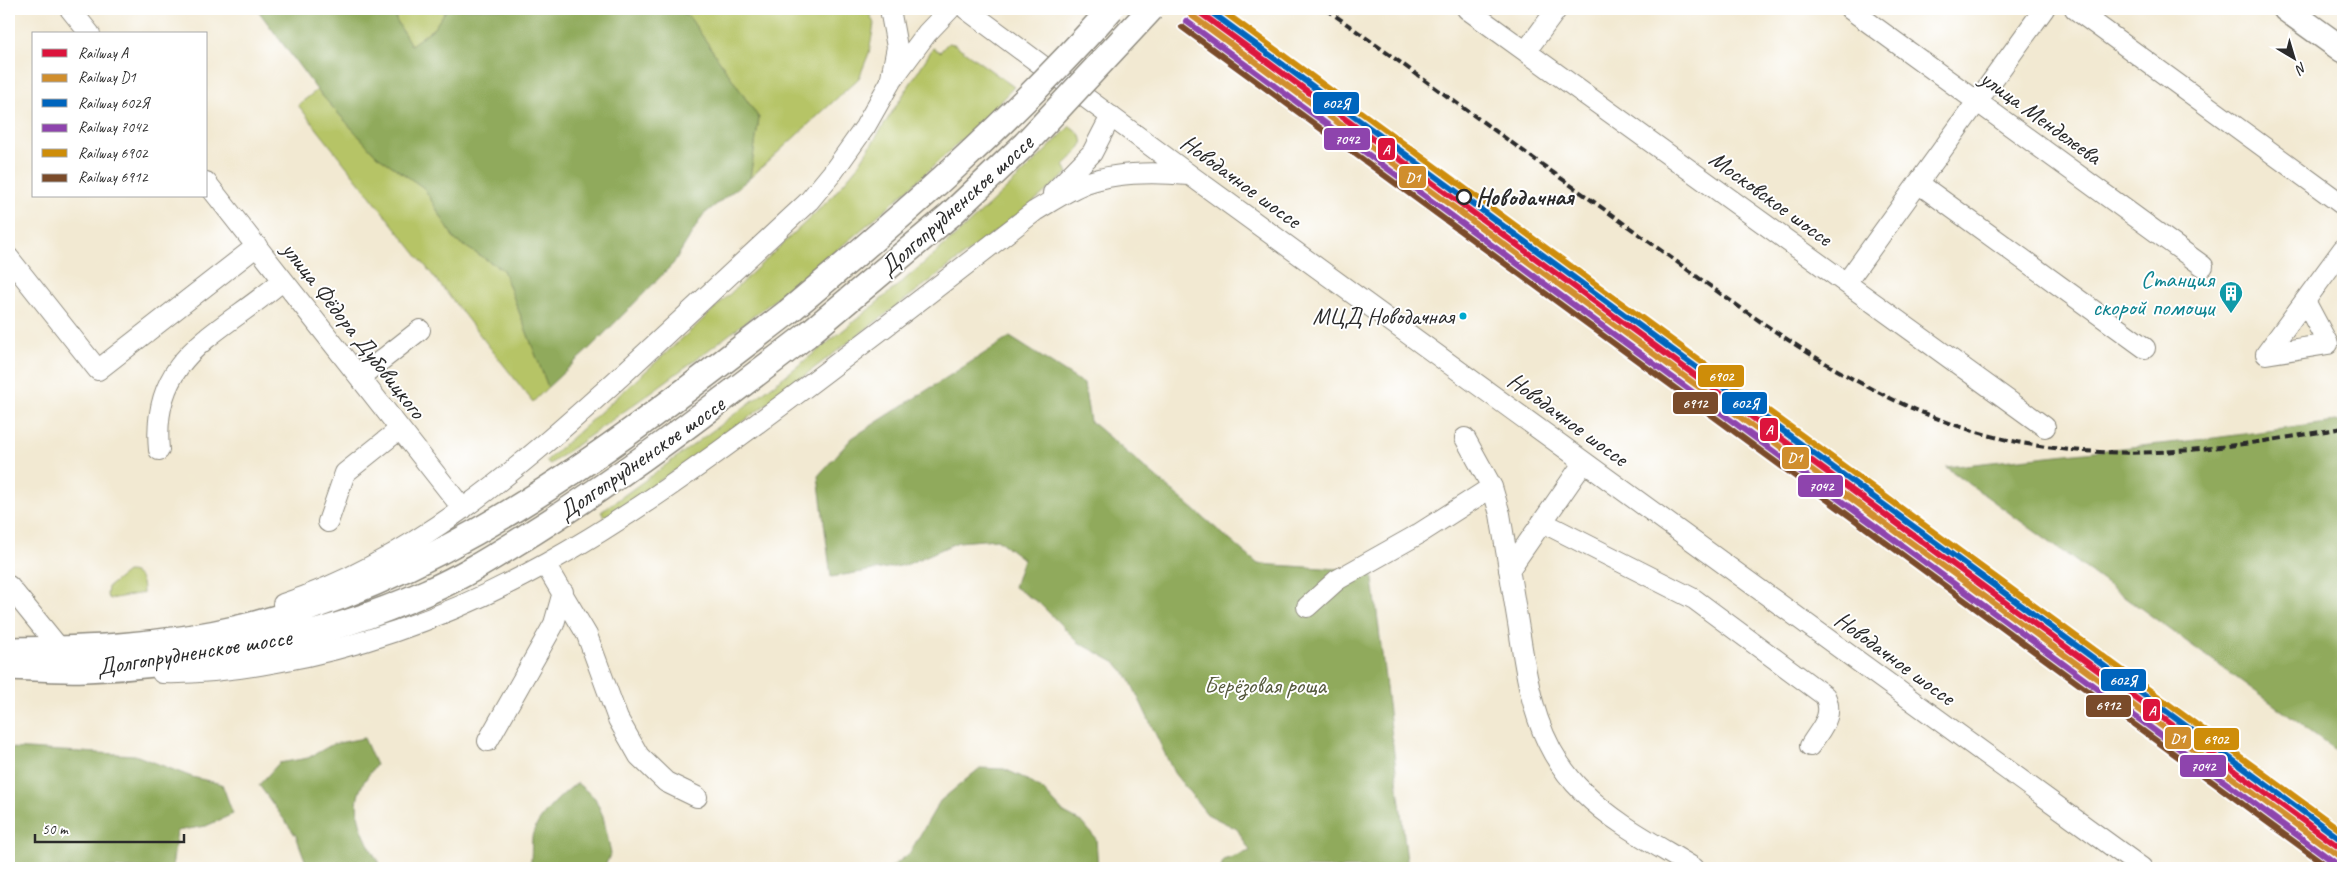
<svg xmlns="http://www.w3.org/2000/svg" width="2352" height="877" font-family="Caveat,sans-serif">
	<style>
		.green { fill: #b6c466; stroke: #707848 }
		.forest { fill: #90aa5b; stroke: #5e6a43 }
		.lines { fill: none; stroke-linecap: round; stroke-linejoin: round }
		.minor-casing { stroke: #8e8a7e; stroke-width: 22 }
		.major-casing { stroke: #8e8a7e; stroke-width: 28 }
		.minor { stroke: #fff; stroke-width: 20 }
		.major { stroke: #fff; stroke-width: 25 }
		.rail { stroke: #2b2b2b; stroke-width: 4; stroke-dasharray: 8 4; stroke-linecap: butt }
		.major-bridge-casing { stroke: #8e8a7e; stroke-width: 28; stroke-linecap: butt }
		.major-bridge { stroke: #fff; stroke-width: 25 }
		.rail-1-casing { stroke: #fff; stroke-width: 10 }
		.rail-2-casing { stroke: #fff; stroke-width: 10 }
		.rail-3-casing { stroke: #fff; stroke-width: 10 }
		.rail-4-casing { stroke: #fff; stroke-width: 10 }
		.rail-5-casing { stroke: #fff; stroke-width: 10 }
		.rail-6-casing { stroke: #fff; stroke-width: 10 }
		.rail-1 { stroke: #dc143c; stroke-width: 6 }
		.rail-2 { stroke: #d08e2d; stroke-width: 6 }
		.rail-3 { stroke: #0065bd; stroke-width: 6 }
		.rail-4 { stroke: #8e44ad; stroke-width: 6 }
		.rail-5 { stroke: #ce8d09; stroke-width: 6 }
		.rail-6 { stroke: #7a4b2a; stroke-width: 6 }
		.stop-dot { fill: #fff; stroke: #2b2b2b; stroke-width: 2.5 }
		.bus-dot { fill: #00a9ce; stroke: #fff; stroke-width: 2 }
		.labels { text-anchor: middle; stroke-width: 4; stroke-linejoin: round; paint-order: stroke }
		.bus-label { font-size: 23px; fill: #2b2b2b; stroke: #fff; text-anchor: end }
		.street-label { font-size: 24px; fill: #2b2b2b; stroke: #fff }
		.stop-label { font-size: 24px; font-weight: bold; fill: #2b2b2b; stroke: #fff; text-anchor: start }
		.culture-label { font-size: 24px; fill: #0d838f; stroke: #fff; text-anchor: end }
		.park-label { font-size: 24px; fill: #55593d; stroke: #fff }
		.line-badge { stroke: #fff; stroke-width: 2 }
		.badge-label { font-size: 14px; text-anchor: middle; font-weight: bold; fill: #fff }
	</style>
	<rect width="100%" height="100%" fill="#fff"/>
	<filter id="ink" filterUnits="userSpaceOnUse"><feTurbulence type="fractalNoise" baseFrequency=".02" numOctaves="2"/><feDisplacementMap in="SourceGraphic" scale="10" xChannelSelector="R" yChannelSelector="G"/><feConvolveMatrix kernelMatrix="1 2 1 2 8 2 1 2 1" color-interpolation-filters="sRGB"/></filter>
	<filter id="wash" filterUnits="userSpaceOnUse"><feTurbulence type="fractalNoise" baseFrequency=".0096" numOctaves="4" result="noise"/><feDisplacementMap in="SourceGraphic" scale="20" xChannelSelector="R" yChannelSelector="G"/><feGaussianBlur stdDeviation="1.12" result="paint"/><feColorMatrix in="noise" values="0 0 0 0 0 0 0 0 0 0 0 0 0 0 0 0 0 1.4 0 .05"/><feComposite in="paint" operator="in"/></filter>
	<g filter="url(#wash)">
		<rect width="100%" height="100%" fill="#f2e9d2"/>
		<path class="green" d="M397 9H447L434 28 411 46 396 20Z
			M677 9H868L874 24 869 53 859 78 750 178 759 118 690 18Z
			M948 43 954 44 1014 87C876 232 713 349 550 464L546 461 696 326 830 199 857 167 933 48 940 52Z
			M317 90 376 155 424 188 455 240 503 270 548 387 533 402 298 105Z
			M1070 126C1093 142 1080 149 1064 165L1068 173 1020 213 711 446 605 518 601 512C765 394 930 271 1070 126Z
			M127 572C141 572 143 582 143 593L110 599 107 596 108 587Z"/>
		<path class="forest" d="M257 9H397L396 20 411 45 434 28 447 9H677L690 18 759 118 750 178 703 215 673 264 591 347 548 387 503 270 455 240 424 188 376 155 317 90Z
			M1010 337 1084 384 1090 421 1258 564 1372 571 1407 861 1418 868H1221L1223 860 1250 851 1237 829 1207 814 1174 773 1129 678 1116 663 1078 642 1039 603 1014 587 1023 559 997 539 958 542 906 565 831 577 818 476 852 438Z
			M2343 421V755L1946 467 2206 439Z
			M364 738 376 765C371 772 364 780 361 788 349 813 369 847 382 868H308L296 836 259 785 279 763 308 758 333 744Z
			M9 748 135 755 192 777 222 784 233 814 206 826 177 831 172 868H9Z
			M980 768 1004 769 1022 777 1043 790 1064 813 1083 823 1096 839 1098 868H890L909 854 940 801Z
			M577 783 595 798 603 816 611 853 604 868H530C532 858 531 847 532 837 535 819 563 793 577 783Z"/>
	</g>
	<g filter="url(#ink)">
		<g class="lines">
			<g class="minor-casing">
				<path id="minor" d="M70 9 90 34
					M890 9 897 47 891 78
					M966 9 1194 178 2142 868
					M1467 9 2045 427
					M1850 9 2203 266
					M2075 9 2343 205
					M1526 51 1557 9
					M206 182 463 509
					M1918 183 2145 348
					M1053 193 1092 153 1111 116
					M9 258 98 370 257 246
					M1846 283 2044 9
					M2305 301 2328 344 2266 354 2343 249
					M360 377 420 330
					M1465 438 1492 487 1500 514C1506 550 1512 586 1518 623 1528 686 1535 746 1584 793 1615 824 1657 845 1694 868
					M159 450C150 353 222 334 283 280
					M328 522 345 473 400 429
					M1542 522 1694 599 1825 696C1835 716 1820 729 1810 746
					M546 566 587 635 618 719 639 756 666 782 697 797
					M1509 570 1584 462
					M9 586 60 649
					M283 604C414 561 521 467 621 376 684 318 746 259 809 201L833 172 865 127 891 81 927 33 950 9
					M1307 607 1337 580 1417 535 1492 487
					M162 673C200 674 240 669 277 662 476 627 628 520 786 402 870 339 953 275 1035 211 1052 201 1068 190 1086 183 1118 171 1157 172 1189 175
					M488 741 554 624 563 592"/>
			</g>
			<g class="major-casing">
				<path id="major" d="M2286 9 2343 50
					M9 650C86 649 164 646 239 628 449 579 620 441 788 312
					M9 667C34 668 60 670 85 669 200 665 321 639 427 592 464 576 498 554 532 533 628 473 717 404 807 335"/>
			</g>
			<use href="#minor" class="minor"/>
			<use href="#major" class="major"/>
			<path class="rail" d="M1326 9C1426 81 1526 153 1626 225 1747 312 1872 414 2022 443 2134 464 2233 447 2343 428"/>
			<g class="major-bridge-casing">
				<path id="major-bridge" d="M788 312C902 217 1013 120 1111 9
					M807 335 950 215 1025 144 1151 9"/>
			</g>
			<use href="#major-bridge" class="major-bridge"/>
			<g class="rail-1-casing">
				<path id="rail-1" d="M1195 9 2343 850"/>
			</g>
			<g class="rail-2-casing">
				<path id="rail-2" d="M1191 15 2339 856"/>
			</g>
			<g class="rail-3-casing">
				<path id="rail-3" d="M1207 9 2343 841"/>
			</g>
			<g class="rail-4-casing">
				<path id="rail-4" d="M1186 21 2334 862"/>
			</g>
			<g class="rail-5-casing">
				<path id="rail-5" d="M1220 9 2343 832"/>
			</g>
			<g class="rail-6-casing">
				<path id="rail-6" d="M1182 27 2330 868"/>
			</g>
			<use href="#rail-1" class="rail-1"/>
			<use href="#rail-2" class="rail-2"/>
			<use href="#rail-3" class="rail-3"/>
			<use href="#rail-4" class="rail-4"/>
			<use href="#rail-5" class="rail-5"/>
			<use href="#rail-6" class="rail-6"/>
		</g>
	</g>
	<defs>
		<g id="building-pin" transform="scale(1.25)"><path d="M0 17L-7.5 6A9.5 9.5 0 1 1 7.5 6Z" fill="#0f9aa8" stroke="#fff"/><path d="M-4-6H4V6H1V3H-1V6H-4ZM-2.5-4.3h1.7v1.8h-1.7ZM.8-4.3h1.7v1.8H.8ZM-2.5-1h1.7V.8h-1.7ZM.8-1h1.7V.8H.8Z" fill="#fff"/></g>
	</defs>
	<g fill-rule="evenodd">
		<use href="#building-pin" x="2231" y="293"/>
	</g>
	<circle class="stop-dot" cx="1464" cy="197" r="7"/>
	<circle class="bus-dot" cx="1463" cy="316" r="4.5"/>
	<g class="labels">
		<g class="bus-label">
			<text x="1454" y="324">МЦД Новодачная</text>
		</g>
		<g class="street-label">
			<text transform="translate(2041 117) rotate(36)" y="8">улица Менделеева</text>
			<text transform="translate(1241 181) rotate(36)" y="8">Новодачное шоссе</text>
			<text transform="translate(1771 198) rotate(36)" y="8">Московское шоссе</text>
			<text transform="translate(956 205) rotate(-42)" y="8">Долгопрудненское шоссе</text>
			<text transform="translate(354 330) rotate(52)" y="8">улица Фёдора Дубовицкого</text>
			<text transform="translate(1568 419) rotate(36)" y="8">Новодачное шоссе</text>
			<text transform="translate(641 458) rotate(-35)" y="8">Долгопрудненское шоссе</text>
			<text transform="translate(194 652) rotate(-9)" y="8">Долгопрудненское шоссе</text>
			<text transform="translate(1895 658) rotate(36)" y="8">Новодачное шоссе</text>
		</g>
		<g class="stop-label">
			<text x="1476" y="205">Новодачная</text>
		</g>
		<g class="culture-label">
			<text x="2214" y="287">Станция<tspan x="2214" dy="28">скорой помощи</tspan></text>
		</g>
		<g class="park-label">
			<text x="1265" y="693">Берёзовая роща</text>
		</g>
	</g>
	<g class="line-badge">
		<rect x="1312" y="91" width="48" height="24" rx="5" fill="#0065bd"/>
		<rect x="1323" y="127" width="48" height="24" rx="5" fill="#8e44ad"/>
		<rect x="1377" y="137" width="19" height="24" rx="5" fill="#dc143c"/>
		<rect x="1398" y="165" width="29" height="24" rx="5" fill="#d08e2d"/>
		<rect x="1697" y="364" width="48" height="24" rx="5" fill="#ce8d09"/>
		<rect x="1721" y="391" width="47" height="24" rx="5" fill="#0065bd"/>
		<rect x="1672" y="391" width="47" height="24" rx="5" fill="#7a4b2a"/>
		<rect x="1759" y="417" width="20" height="25" rx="5" fill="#dc143c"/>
		<rect x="1781" y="446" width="29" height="24" rx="5" fill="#d08e2d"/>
		<rect x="1797" y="474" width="47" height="24" rx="5" fill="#8e44ad"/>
		<rect x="2100" y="668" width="47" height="24" rx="5" fill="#0065bd"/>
		<rect x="2085" y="694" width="47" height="24" rx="5" fill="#7a4b2a"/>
		<rect x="2142" y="698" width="19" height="24" rx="5" fill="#dc143c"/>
		<rect x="2164" y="726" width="28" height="24" rx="5" fill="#d08e2d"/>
		<rect x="2193" y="727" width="47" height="24" rx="5" fill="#ce8d09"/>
		<rect x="2179" y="754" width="48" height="24" rx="5" fill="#8e44ad"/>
	</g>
	<g class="badge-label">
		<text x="1336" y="108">602Я</text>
		<text x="1347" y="144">7042</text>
		<text x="1386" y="154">A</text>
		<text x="1413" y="182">D1</text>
		<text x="1721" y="381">6902</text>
		<text x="1745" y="408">602Я</text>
		<text x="1695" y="408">6912</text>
		<text x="1769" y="434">A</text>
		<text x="1795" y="462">D1</text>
		<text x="1821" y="491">7042</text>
		<text x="2123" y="685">602Я</text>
		<text x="2108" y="710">6912</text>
		<text x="2152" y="715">A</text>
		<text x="2178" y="743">D1</text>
		<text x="2216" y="744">6902</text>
		<text x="2203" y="771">7042</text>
	</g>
	<rect width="2352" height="877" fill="none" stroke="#fff" stroke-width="30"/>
	<rect x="32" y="32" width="175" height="165" fill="#ffffff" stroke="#aaaaaa"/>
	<rect x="42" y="49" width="25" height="8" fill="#dc143c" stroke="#aaaaaa"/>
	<text x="78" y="58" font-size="15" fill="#2b2b2b">Railway A</text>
	<rect x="42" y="74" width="25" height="8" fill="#d08e2d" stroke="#aaaaaa"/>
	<text x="78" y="82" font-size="15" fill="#2b2b2b">Railway D1</text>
	<rect x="42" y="99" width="25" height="8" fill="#0065bd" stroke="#aaaaaa"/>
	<text x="78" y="108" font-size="15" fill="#2b2b2b">Railway 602Я</text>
	<rect x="42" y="124" width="25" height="8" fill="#8e44ad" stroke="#aaaaaa"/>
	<text x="78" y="132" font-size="15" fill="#2b2b2b">Railway 7042</text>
	<rect x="42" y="149" width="25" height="8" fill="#ce8d09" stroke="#aaaaaa"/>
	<text x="78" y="158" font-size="15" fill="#2b2b2b">Railway 6902</text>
	<rect x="42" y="174" width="25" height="8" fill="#7a4b2a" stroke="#aaaaaa"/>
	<text x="78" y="182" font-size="15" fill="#2b2b2b">Railway 6912</text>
	<g transform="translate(2294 58) rotate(142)" stroke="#ffffff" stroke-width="4" paint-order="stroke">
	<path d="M0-4L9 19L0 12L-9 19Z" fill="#2b2b2b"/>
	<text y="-8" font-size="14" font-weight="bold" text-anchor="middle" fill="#2b2b2b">N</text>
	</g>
	<path d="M35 834v8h149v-8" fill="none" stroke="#2b2b2b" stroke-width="2.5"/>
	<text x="42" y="834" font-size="15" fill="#2b2b2b" stroke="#ffffff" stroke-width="4" paint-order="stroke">50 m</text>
</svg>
